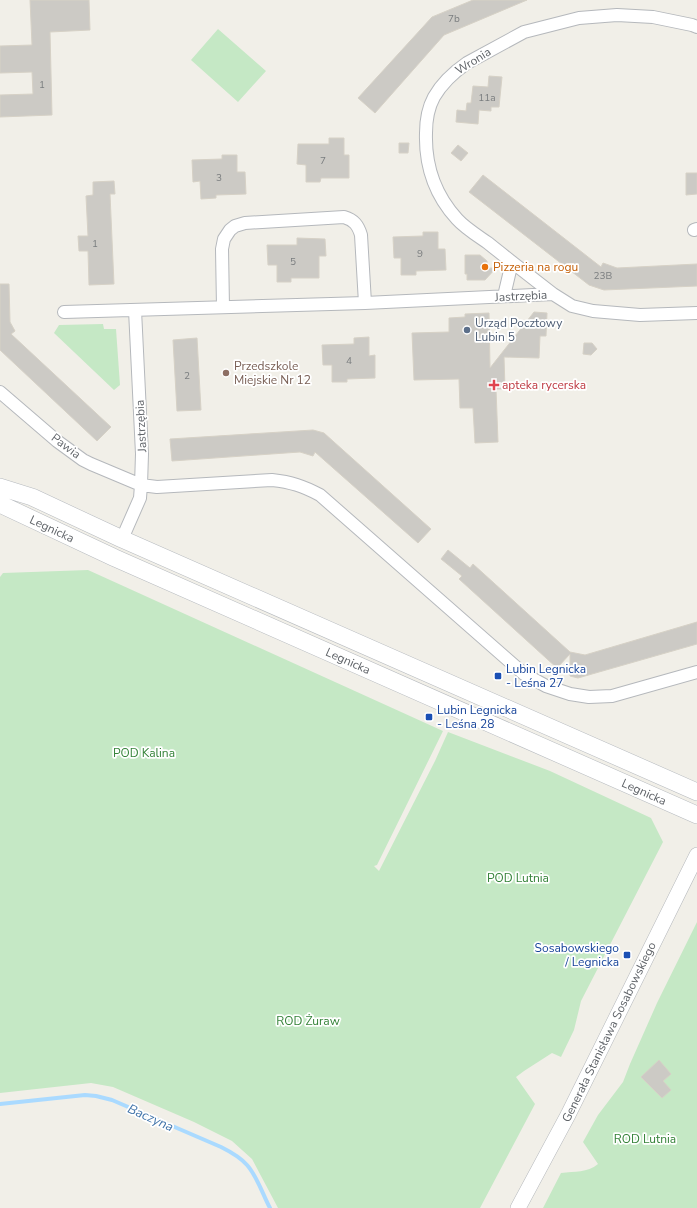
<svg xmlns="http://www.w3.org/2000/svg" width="697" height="1208" font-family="'Nunito Sans',sans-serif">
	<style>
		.green { fill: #c5e8c5 }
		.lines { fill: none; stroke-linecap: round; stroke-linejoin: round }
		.stream { stroke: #aadaff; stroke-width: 4 }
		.building { fill: #cccac5; stroke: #d6d1c6 }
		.minor-casing { stroke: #b5b8bc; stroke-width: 14 }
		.tertiary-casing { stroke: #b5b8bc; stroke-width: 16 }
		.secondary-casing { stroke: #b6babf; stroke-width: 18 }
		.minor { stroke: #fff; stroke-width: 12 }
		.tertiary { stroke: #fff; stroke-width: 15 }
		.secondary { stroke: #fff; stroke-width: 17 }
		.food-dot { fill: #e8710a; stroke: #fff; stroke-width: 1.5 }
		.service-dot { fill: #5c6f8a; stroke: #fff; stroke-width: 1.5 }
		.education-dot { fill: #8d6e63; stroke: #fff; stroke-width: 1.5 }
		.health-dot { fill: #e0444e; stroke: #fff; stroke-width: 1.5 }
		.transit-dot { fill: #1a4fb4; stroke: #fff; stroke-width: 1.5 }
		.labels { text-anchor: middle; stroke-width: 3.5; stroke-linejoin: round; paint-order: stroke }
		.number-label { font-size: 10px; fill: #7a7d7f }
		.street-label { font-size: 12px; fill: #5f6368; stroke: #fff }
		.food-label { font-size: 12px; fill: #c56008; stroke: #fff; text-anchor: start }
		.service-label { font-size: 12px; fill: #4e5e75; stroke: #fff; text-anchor: start }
		.education-label { font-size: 12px; fill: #785e54; stroke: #fff; text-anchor: start }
		.health-label { font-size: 12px; fill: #be3a42; stroke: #fff; text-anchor: start }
		.transit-label { font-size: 12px; fill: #164399; stroke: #fff; text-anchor: start }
		.park-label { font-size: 12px; fill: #348238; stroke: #fff }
		.water-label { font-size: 13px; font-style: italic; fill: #4174aa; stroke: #fff }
	</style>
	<rect width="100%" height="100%" fill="#f1efe8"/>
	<path class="green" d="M218 29 266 71 238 102 191 60Z
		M103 324 104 329H116L120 385 114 390 54 333 59 325Z
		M88 570 443 731 377 865 374 866 379 871 435 761 448 732 550 771 651 818 663 842 581 1001 574 1030 561 1057 552 1053 524 1071 516 1077 535 1104 480 1208H278L252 1159 232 1141 194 1122 113 1087 91 1083 0 1093V577L3 573Z
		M697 922V1208H543L561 1173C575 1171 587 1173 598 1164L583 1142 598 1115 623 1082 630 1064 657 1003Z"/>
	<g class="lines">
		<path class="stream" d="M0 1104 85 1095 96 1096 112 1100 221 1147C231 1152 240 1157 247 1165 257 1176 263 1195 270 1208"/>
	</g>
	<path class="building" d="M30 0H89L90 30 50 32 52 115 0 117V95L33 94 32 72 0 73V46L32 45Z
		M473 0H527L444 35 375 113 358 98 432 17Z
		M489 76 502 77 499 107H491V111L479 110 478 124 456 122 457 110 466 111 467 103H471L473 86 488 87Z
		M329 138H344V155H349V178H321L320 182H306V165L297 164 298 144H329Z
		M399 143H409L408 153H399Z
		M458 145 468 153 461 161 451 153Z
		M222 155H237V172H245L246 194 216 195V198L201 199 200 181 193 182 192 160 222 159Z
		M686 173H697V194L686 195Z
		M483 175 601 267 603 263 617 268 697 264V286L604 290 589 285 469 192Z
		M114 181 115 194H110L114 284 89 285 88 251H79L78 236H88L86 196 93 195V182Z
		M423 232H438V249H445L446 270 416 271V275H401V258H394L393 237 423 236Z
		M297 238 325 239 326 256H319V278H291V282H277V265H268L267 245H297Z
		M465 255H480L487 261V268H496L485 280H467V274H465Z
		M0 284H9L10 322 15 331 11 334 111 427 97 441 0 350Z
		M534 312 547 313 546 336H540L539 358 504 357 505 389H496L498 442 475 443 473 408H460L459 379 414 380 412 333 449 332V318L465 317V314L489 313 490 368Z
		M369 337V356L375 355V378L347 379V382H332V365H323L322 345 354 344V338Z
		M197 338 201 410 177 411 173 340Z
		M584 343H592L597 349 591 355 583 354Z
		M313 430 324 433 431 529 418 543 315 452 313 456 300 452 172 461 170 439Z
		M448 550 470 568 473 564 570 652 585 655 697 622V644L578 678 570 676V654L557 668 459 579 462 576 441 559Z
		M659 1060 671 1074 663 1081 671 1090 662 1098 641 1077Z"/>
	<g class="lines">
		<g class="minor-casing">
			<path id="minor" d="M694 230 697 229
				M553 294C531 277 509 260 488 243 478 236 465 228 457 219 435 195 425 165 426 133 426 121 428 108 434 97 442 83 454 72 467 63L524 32 579 18 617 15 653 17 692 25 697 27
				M504 296 512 262
				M223 307 222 249 224 239 230 230 235 226 245 223 344 217C354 220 358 225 361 235L365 303
				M64 312 365 303 553 294 572 306 593 311 640 315 697 313
				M0 392 57 441 83 460 91 464 141 485 157 487 272 480C291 482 303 486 320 495L524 674 546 686 570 694 589 697 612 696 697 672
				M122 539 140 498 141 485 142 454 135 310"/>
		</g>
		<g class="tertiary-casing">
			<path id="tertiary" d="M518 1208 568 1115 697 855"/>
		</g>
		<g class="secondary-casing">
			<path id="secondary" d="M0 487 32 497 122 539 697 792
				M0 504 115 558 697 815"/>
		</g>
		<use href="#minor" class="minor"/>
		<use href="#tertiary" class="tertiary"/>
		<use href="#secondary" class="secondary"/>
	</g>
	<circle class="food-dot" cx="485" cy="267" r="4"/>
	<circle class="service-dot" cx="467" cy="330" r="4"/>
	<circle class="education-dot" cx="226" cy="373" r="4"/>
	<path class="health-dot" d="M492 379h4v4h4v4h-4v4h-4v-4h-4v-4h4z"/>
	<g class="transit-dot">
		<rect x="494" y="672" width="8" height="8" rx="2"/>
		<rect x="425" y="713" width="8" height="8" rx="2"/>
		<rect x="623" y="951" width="8" height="8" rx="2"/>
	</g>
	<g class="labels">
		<g class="number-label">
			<text x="454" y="22">7b</text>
			<text x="42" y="88">1</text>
			<text x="487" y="101">11a</text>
			<text x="323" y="164">7</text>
			<text x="219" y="181">3</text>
			<text x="95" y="247">1</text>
			<text x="420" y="257">9</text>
			<text x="293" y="265">5</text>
			<text x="603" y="279">23B</text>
			<text x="349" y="364">4</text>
			<text x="187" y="379">2</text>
		</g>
		<g class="street-label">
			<text transform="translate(473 61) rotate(-32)" y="4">Wronia</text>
			<text transform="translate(521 296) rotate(-3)" y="4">Jastrzębia</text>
			<text transform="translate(141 426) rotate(-93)" y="4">Jastrzębia</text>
			<text transform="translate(66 446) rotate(37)" y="4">Pawia</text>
			<text transform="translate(52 529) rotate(25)" y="4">Legnicka</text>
			<text transform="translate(348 661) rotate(24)" y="4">Legnicka</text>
			<text transform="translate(644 792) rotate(24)" y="4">Legnicka</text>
			<text transform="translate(609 1032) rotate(-64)" y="4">Generała Stanisława Sosabowskiego</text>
		</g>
		<g class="food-label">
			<text x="493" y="271">Pizzeria na rogu</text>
		</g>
		<g class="service-label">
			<text x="475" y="327">Urząd Pocztowy<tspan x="475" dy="14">Lubin 5</tspan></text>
		</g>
		<g class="education-label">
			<text x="234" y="370">Przedszkole<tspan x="234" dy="14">Miejskie Nr 12</tspan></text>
		</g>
		<g class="health-label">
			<text x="502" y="389">apteka rycerska</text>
		</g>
		<g class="transit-label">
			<text x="506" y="673">Lubin Legnicka<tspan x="506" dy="14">- Leśna 27</tspan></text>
			<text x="437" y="714">Lubin Legnicka<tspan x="437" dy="14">- Leśna 28</tspan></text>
			<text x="619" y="952" text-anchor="end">Sosabowskiego<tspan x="619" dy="14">/ Legnicka</tspan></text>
		</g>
		<g class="park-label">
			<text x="144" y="757">POD Kalina</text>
			<text x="518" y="882">POD Lutnia</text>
			<text x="308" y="1025">ROD Żuraw</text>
			<text x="645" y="1143">ROD Lutnia</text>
		</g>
		<g class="water-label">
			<text transform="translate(151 1117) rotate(24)" y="5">Baczyna</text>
		</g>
	</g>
</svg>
